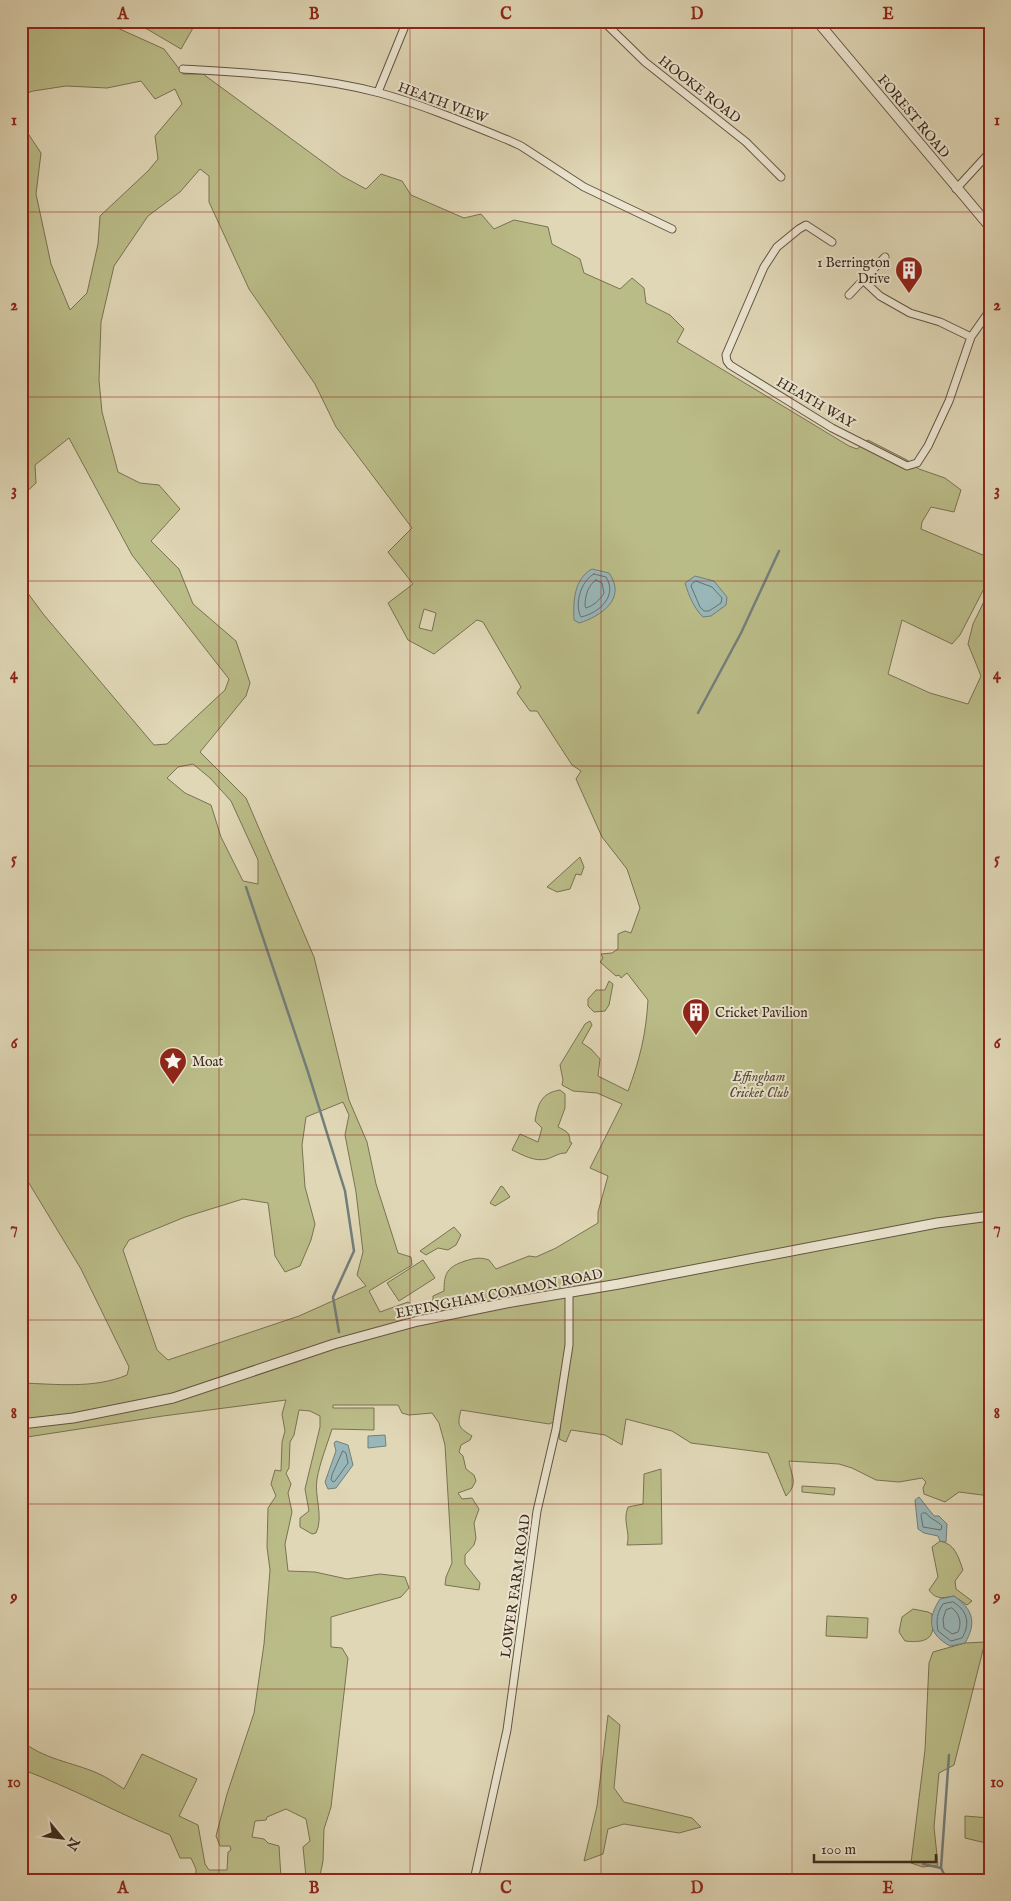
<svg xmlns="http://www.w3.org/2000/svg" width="1011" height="1901" font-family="'IM FELL English',serif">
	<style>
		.green { fill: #babc88; stroke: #7a7253; fill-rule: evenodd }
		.water { fill: #99b7b9; stroke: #737e7b }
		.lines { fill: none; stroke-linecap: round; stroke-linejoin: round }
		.shore { stroke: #6a706c; stroke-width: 1 }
		.stream { stroke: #737e7b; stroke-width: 2.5 }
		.minor-casing { stroke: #645444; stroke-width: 9 }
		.tertiary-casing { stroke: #645444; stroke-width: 11 }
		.minor { stroke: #ebe5d0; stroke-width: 7 }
		.tertiary { stroke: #ebe5d0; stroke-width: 9 }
		.grid { fill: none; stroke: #8f2418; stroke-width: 1; stroke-opacity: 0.55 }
		.labels { text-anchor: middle; stroke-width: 4; stroke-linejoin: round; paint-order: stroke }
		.street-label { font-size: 14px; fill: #3b291e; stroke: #ebe5d0 }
		.poi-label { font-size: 14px; fill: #3b291e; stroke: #ebe5d0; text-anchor: start }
		.park-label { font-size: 14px; font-style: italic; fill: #544633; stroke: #ebe5d0 }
		.neatline { fill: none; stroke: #8f2418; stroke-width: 2 }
		.grid-label { font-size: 16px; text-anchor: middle; font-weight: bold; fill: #8f2418 }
	</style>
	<rect width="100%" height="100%" fill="#e0d7b6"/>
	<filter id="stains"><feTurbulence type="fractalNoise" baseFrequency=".004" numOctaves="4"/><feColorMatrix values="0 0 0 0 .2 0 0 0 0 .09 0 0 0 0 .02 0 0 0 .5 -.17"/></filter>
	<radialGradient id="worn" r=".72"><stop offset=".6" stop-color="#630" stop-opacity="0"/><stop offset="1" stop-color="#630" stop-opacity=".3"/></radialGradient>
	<path class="green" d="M21 21H102L164 49 183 74H203L342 176 366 189 381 174 402 181 411 195 464 218 481 214 494 229 514 220 548 227 552 244 580 259 584 273 620 289 632 278 644 288 646 303 670 315 684 329 677 342 849 446 857 449 868 440 907 460 919 469 945 478 961 490 954 512 931 507 922 522 921 529 990 558V577L960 635 952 644 902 620 888 674 930 693 968 704 981 676 968 644 973 624 990 589V697L984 711 990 713V1496L959 1492 945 1502 924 1494 923 1488 926 1482 922 1478 899 1482 876 1480 852 1468 839 1464 789 1461C791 1476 799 1483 786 1496L768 1453 691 1443 672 1431 626 1419 622 1445 605 1435 571 1430 566 1442 559 1439 561 1419 549 1424 461 1410C457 1426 458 1427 472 1436L470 1440 461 1445 459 1452 463 1456 466 1469 474 1475 476 1481 472 1488 458 1493 462 1499 472 1498 479 1509 474 1523 476 1538 474 1545 465 1555V1564L480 1583 479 1590 445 1585 446 1577 452 1563 445 1445 439 1423 432 1413 409 1415 402 1413 398 1405H333V1408H374V1430L332 1429C327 1445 320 1462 317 1479 314 1496 324 1517 316 1533L312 1534 300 1527V1518L309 1511 305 1489 320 1427V1416L310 1411 299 1410 294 1435 290 1442 289 1468 286 1473 291 1484 288 1493 292 1512 285 1544 288 1571 315 1572 347 1579 380 1574 405 1577 409 1588 401 1597 331 1617V1647L342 1648 348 1658 331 1807 324 1829 323 1861 319 1880H293L292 1878 306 1877 303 1847 310 1841 306 1819 286 1809 267 1817 266 1820 255 1821 252 1837 264 1839 268 1843 279 1846 281 1878 285 1877 286 1880H196V1869L191 1858H180L170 1835C120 1814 72 1788 21 1769V1740C42 1759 72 1762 97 1773 107 1777 116 1784 124 1789L142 1754 197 1779 179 1816 198 1825 205 1864 209 1870H227L228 1852 231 1850 230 1846H220L216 1836 227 1794 254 1713 264 1644 270 1570 267 1547 268 1508 276 1496 271 1484 275 1470 281 1471 282 1442 285 1431 282 1414 286 1400 163 1416 21 1438V1383C56 1384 94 1389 127 1375L129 1367 81 1269 21 1170V584L44 615 154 745 167 744 225 690 229 679 132 555 69 438 35 465 36 483 21 497V123L41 153 36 194 51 264 70 310 87 293 98 244 100 216 148 171 158 159 155 136 182 104 175 89 155 99 141 81 107 88 66 86 33 91 21 95ZM200 169 209 176V202L249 289 315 384 336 427 412 528 388 552 413 584 388 603 408 640 434 654 477 620 483 622 521 687 517 693 530 711H537L572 765 581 771 576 779 602 837 627 869 640 908 631 933 625 931 618 934V949L612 953 601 954 603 958 600 962 616 976 619 975 621 978 627 973 648 1000C646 1034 640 1059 628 1091L598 1076 600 1059 591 1049 582 1043 592 1025 590 1021 585 1024 560 1065 563 1080 562 1085 573 1091 597 1093 622 1104 590 1168 608 1176 598 1212V1223L556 1248 536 1257 529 1256 496 1269 489 1260C480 1257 475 1258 465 1261 448 1267 444 1272 444 1291L433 1296V1300L415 1307 408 1302 380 1312 369 1291 412 1265 411 1257 398 1253 376 1184 367 1142 349 1100 314 957 246 798 200 752 246 696 250 683 236 641 193 604 179 569 151 541 180 509 159 485 140 483 118 472 102 412 99 380 101 322 114 266 148 216 180 192ZM424 609 436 613 432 631 419 628ZM193 764 210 778 231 801 258 860V884L243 881 221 837 211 805 185 793 167 778 178 767ZM343 1102 349 1115 345 1135 356 1192 363 1252 357 1275 366 1286 299 1316 168 1360 157 1350 123 1250 129 1240 185 1217 243 1199 268 1203 275 1256 285 1272 300 1266 311 1240 315 1224 305 1187 302 1145 306 1117Z
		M127 21H197L181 49 147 29Z
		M580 857 584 867 581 875 576 874 570 889 557 892 547 887Z
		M609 981 613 984 609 1005 605 1011 594 1012 588 1006V999L596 990H605Z
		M560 1090 565 1094V1108L558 1127C566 1131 570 1132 570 1142L572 1143 566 1153C558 1153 554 1157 547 1159 534 1162 523 1155 512 1150L520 1134 538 1142 542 1128 535 1121C538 1104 541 1093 560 1090Z
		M501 1186 503 1187 510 1197 495 1206 490 1203Z
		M454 1227 461 1235 456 1245 448 1250 438 1248 426 1255 420 1251Z
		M423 1260 435 1278 399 1301 387 1283Z
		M661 1469 662 1544 627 1545C631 1532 622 1522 628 1507L643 1504 644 1474Z
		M802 1486 835 1488 834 1495 802 1492Z
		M940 1541C955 1544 958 1556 963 1570L955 1581 956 1589 972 1601 967 1605 954 1596C943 1598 936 1600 929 1590L938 1577 932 1547Z
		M913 1609 928 1612 932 1614C932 1620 934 1627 932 1632 929 1643 914 1642 905 1641L899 1632 902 1617Z
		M827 1616 868 1618 867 1638 826 1636Z
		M985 1642 954 1765 939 1773 934 1827 938 1865 923 1867 911 1863 925 1750 929 1663 933 1652 965 1643Z
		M608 1715 620 1725 614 1788 624 1802 692 1818 701 1827 679 1833 624 1824 608 1829 603 1854 584 1861 597 1806Z
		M965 1816 990 1818V1844L965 1838Z"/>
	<path class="water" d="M592 569 609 573C627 598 602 616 579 623L574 620C573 601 574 579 592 569Z
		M695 576 714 581 727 597 726 605 711 616 703 617C694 608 689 596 685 583Z
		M385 1435 386 1446 368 1448V1436Z
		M336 1441 348 1445 353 1465 336 1488 328 1489 325 1482 336 1451 334 1443Z
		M919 1497 934 1516H939L947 1524 946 1542 940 1541 938 1536 924 1533 918 1529 915 1500Z
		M954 1596C973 1609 977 1623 965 1643L950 1646C928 1634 927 1619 940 1599Z"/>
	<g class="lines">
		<path class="shore" d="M594 574 606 577C618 596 599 613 581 617 574 605 581 580 594 574Z
			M596 580 602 583 604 593C601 599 593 606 586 608L585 606C585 596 588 585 596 580Z
			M696 581 712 587 722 598 721 603 709 611H704L700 607 691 586 692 584Z
			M343 1451 346 1453 348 1463 335 1481 333 1482 331 1480 332 1475Z
			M923 1513H926C931 1520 937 1520 942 1526L941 1530 923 1527 921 1515Z
			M953 1602C967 1610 971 1623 962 1638L951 1641 938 1631C936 1620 937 1613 943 1604Z
			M952 1608C960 1614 962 1623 958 1632L952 1634 944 1628 943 1619 946 1610Z"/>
		<path class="stream" d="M698 713 741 633 779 551
			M246 887 308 1072 345 1191 354 1251 333 1297 339 1332
			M923 1864 941 1868 947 1880
			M941 1868 949 1755"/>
		<g class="minor-casing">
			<path id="minor" d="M603 21 645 62 746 142 781 177
				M183 69C249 73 315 76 380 93 423 105 466 123 508 140L521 146 584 187 672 229
				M378 92 407 21
				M956 189 990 152
				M832 242 806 225 799 229 777 247 764 267 726 355 727 361 730 365 832 428 907 466 917 463 928 446 949 401 971 337 990 310
				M863 280 880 296 910 313 940 322 971 337
				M849 295 885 257
				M474 1880 507 1730 537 1511 556 1429 569 1345V1294"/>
		</g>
		<g class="tertiary-casing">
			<path id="tertiary" d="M817 21 990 227
				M21 1424 73 1418 173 1398 334 1344 418 1321 506 1303 619 1284 937 1223 990 1216"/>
		</g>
		<use href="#minor" class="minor"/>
		<use href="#tertiary" class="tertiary"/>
	</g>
	<path class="grid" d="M219 21V1880M410 21V1880M601 21V1880M792 21V1880M21 212H990M21 397H990M21 581H990M21 766H990M21 950H990M21 1135H990M21 1320H990M21 1504H990M21 1689H990"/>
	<defs>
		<g id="building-pin" transform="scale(1.4375)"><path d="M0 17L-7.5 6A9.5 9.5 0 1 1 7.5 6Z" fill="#8f2418" stroke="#ebe5d0"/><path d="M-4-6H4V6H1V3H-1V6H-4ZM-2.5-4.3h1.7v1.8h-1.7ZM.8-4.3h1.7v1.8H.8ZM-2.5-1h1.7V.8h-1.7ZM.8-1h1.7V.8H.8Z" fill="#fff"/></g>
		<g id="sight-pin" transform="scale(1.4375)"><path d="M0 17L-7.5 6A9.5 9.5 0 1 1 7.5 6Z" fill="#8f2418" stroke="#ebe5d0"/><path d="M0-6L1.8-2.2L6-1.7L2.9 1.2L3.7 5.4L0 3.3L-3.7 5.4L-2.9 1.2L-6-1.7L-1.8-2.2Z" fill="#fff"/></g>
	</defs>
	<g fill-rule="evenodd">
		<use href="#building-pin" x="909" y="270"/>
		<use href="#building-pin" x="696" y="1012"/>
		<use href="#sight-pin" x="173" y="1061"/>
	</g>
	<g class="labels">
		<g class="street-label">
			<text transform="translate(700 89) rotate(38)" y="5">HOOKE ROAD</text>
			<text transform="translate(443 102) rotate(20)" y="5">HEATH VIEW</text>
			<text transform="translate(914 116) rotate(50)" y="5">FOREST ROAD</text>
			<text transform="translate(816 402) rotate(30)" y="5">HEATH WAY</text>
			<text transform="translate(499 1293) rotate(-11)" y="5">EFFINGHAM COMMON ROAD</text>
			<text transform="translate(515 1586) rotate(-82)" y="5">LOWER FARM ROAD</text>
		</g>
		<g class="poi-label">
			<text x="890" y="267" text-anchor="end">1 Berrington<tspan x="890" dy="16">Drive</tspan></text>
			<text x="715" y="1017">Cricket Pavilion</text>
			<text x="192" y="1066">Moat</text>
		</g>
		<g class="park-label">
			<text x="759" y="1081">Effingham<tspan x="759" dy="16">Cricket Club</tspan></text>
		</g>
	</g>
	<rect width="1011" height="1901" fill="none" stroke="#e0d7b6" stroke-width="55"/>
	<g transform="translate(62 1838) rotate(119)" stroke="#ebe5d0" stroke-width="4" paint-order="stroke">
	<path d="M0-4L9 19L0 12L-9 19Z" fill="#3b291e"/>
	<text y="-8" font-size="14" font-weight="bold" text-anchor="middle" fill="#3b291e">N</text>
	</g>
	<path d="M814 1854v8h122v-8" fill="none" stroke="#3b291e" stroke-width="2.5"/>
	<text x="821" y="1854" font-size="15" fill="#3b291e" stroke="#ebe5d0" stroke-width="4" paint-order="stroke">100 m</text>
	<rect x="28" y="28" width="956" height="1846" class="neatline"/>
	<g class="grid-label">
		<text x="123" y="19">A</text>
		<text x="314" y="19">B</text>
		<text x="506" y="19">C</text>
		<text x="697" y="19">D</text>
		<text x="888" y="19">E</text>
		<text x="14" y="125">1</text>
		<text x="997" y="125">1</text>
		<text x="14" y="310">2</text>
		<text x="997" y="310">2</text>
		<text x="14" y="495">3</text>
		<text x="997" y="495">3</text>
		<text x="14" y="679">4</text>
		<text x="997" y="679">4</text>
		<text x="14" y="864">5</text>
		<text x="997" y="864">5</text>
		<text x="14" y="1048">6</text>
		<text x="997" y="1048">6</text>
		<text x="14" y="1233">7</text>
		<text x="997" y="1233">7</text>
		<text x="14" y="1418">8</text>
		<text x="997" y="1418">8</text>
		<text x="14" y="1602">9</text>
		<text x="997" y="1602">9</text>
		<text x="14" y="1787">10</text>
		<text x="997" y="1787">10</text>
		<text x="123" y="1893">A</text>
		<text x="314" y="1893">B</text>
		<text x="506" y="1893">C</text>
		<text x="697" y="1893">D</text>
		<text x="888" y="1893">E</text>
	</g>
	<rect width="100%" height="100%" filter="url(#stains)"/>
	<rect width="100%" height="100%" fill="url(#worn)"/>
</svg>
